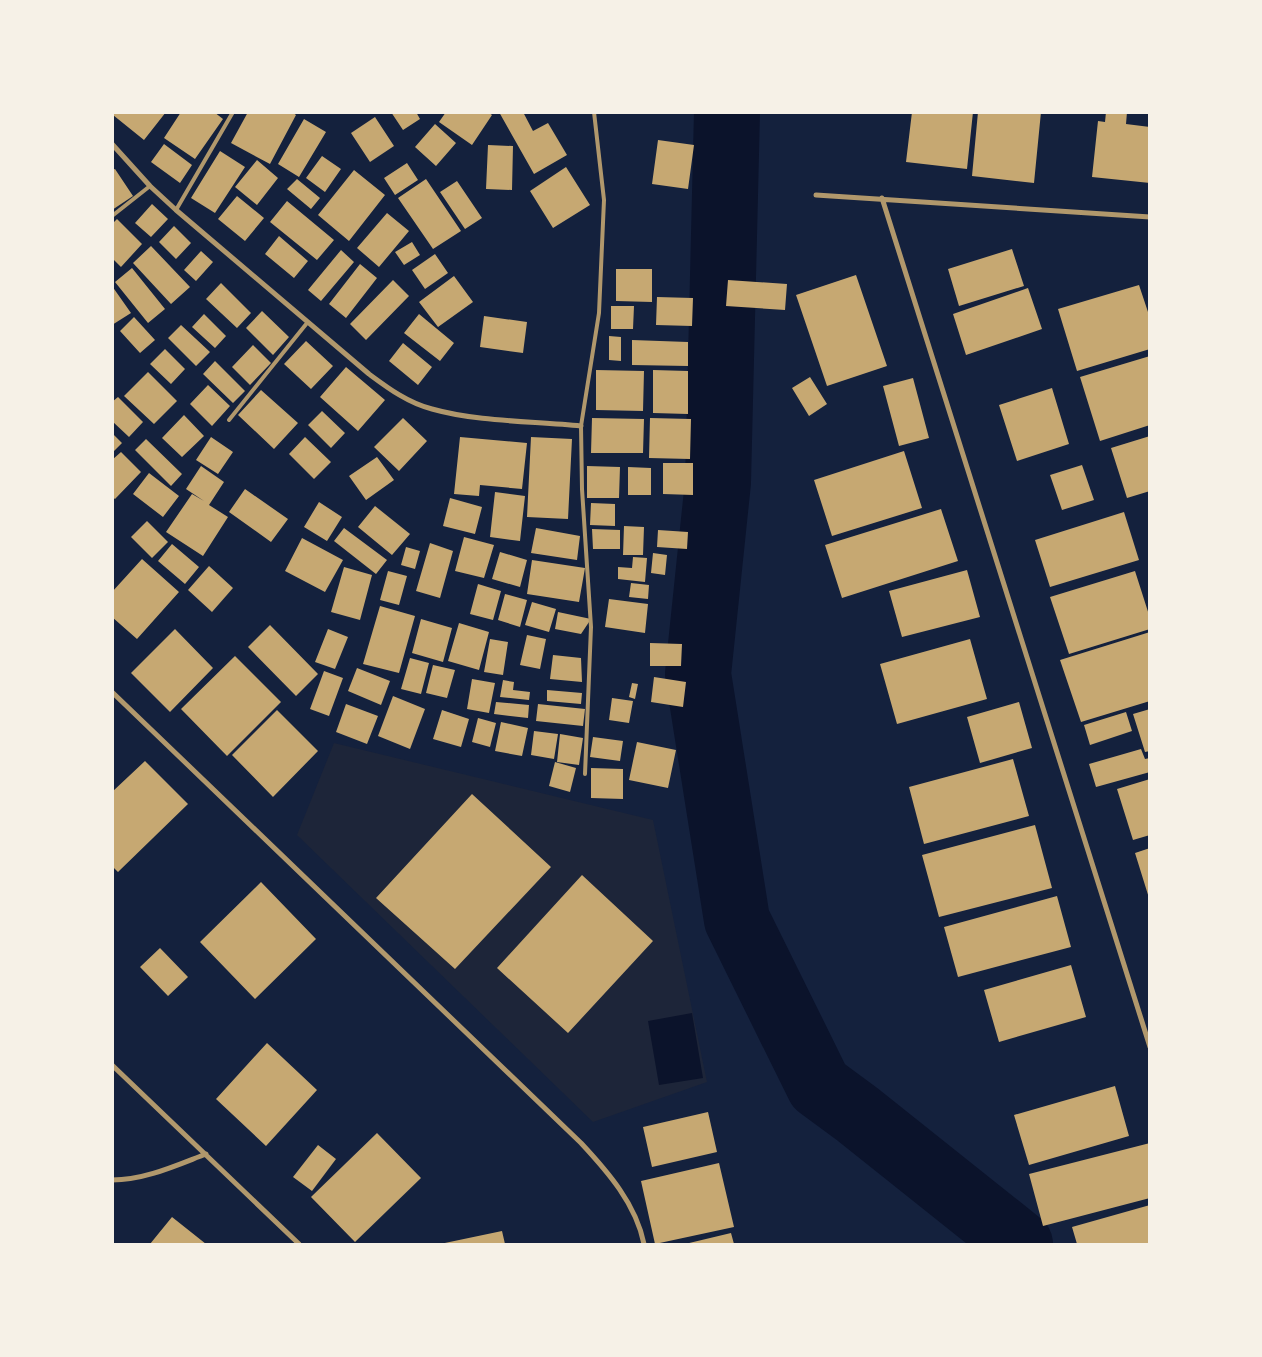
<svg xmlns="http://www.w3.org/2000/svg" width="1262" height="1357" font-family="'Exo 2',sans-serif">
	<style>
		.green { fill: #1d2539 }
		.water { fill: #0b132b }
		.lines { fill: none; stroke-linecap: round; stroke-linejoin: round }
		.river { stroke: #0b132b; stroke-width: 66 }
		.building { fill: #c6a872 }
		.service { stroke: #b1986c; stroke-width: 4 }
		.minor { stroke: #b1986c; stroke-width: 5 }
	</style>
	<rect width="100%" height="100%" fill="#14213d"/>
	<path class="green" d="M334 743 653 820 707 1082 593 1122 297 835Z"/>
	<path class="water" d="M692 1013 703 1078 659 1085 648 1021Z"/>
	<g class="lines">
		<path class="river" d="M727 112 718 482 698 674 737 920 819 1086 857 1114 1020 1244"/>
	</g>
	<path class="building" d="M115 112H166L144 140 113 115Z
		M181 112H214L223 119 195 159 164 138Z
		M248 112H292L296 115 270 164 231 143Z
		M391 112H416L420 119 403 130Z
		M446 112H488L492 115 472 145 439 122Z
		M499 112H523L533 131 548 123 567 155 534 174Z
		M912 112H973L967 169 906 162Z
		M978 112H1041L1034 183 972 176Z
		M1106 112H1127L1126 124 1150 127V183L1092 177 1098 121 1105 122Z
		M375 117 394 146 370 162 351 133Z
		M304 119 326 132 299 177 278 164Z
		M435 124 456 143 436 166 415 147Z
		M658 140 694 145 688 189 652 184Z
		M164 144 192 165 180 183 151 162Z
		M488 145 513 146 512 190 486 189Z
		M220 151 245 167 215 213 191 198Z
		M322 156 341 169 325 192 306 178Z
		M257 160 278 178 257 205 235 187Z
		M407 163 418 180 395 195 384 178Z
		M566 167 590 205 553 228 530 191Z
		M115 169 133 196 112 210V170Z
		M354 170 385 195 349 241 318 215Z
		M297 179 320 198 311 209 287 189Z
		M426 179 461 231 433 249 398 198Z
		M457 181 482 218 465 229 440 192Z
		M237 196 264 218 245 241 218 219Z
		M287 201 334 240 317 260 270 222Z
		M152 204 168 219 151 237 135 223Z
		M387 213 409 231 379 267 357 248Z
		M117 219 142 244 121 267 112 258V224Z
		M174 226 191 243 176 259 159 242Z
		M279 236 308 261 294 278 265 254Z
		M412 242 420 255 404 265 395 252Z
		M151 246 190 287 171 304 133 263Z
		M1012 249 1024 286 959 306 948 269Z
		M341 250 354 262 321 301 308 290Z
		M201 251 213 262 196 281 184 270Z
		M435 254 448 273 425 289 412 270Z
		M360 264 377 278 346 318 329 304Z
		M132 268 165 309 148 323 115 282Z
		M616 269H652V302L616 301Z
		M856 275 887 366 827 386 796 295Z
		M454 276 473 302 438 327 419 302Z
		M393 280 409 296 366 340 350 324Z
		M728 280 787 284 785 310 726 306Z
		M221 283 251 313 237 328 206 299Z
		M1139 285 1150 318V349L1077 371 1058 309Z
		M112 286 131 313 112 325Z
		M1028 288 1042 329 966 355 953 314Z
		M657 297 693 298 692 326 656 325Z
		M611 306H634L633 329H611Z
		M262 311 289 337 273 355 246 328Z
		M204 314 226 336 215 348 192 327Z
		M419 314 454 343 440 361 404 333Z
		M484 316 527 322 523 353 480 347Z
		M134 317 155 340 140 353 120 331Z
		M181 325 210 352 196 366 168 338Z
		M609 336 621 337V361L609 360Z
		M632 340 688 342V366L632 365Z
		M306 341 333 366 311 389 284 364Z
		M403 343 432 367 418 385 389 361Z
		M253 345 271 363 250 385 232 367Z
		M165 349 185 369 171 384 150 364Z
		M1150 356V425L1100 441 1080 377Z
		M215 361 245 391 233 403 203 374Z
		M346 367 385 400 358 431 320 397Z
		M596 370 644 371 643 411 596 410Z
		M653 370 688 371V414L653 413Z
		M148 372 177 401 154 424 124 396Z
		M810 377 827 404 809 416 792 388Z
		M913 378 929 438 899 446 883 386Z
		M208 385 230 406 212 426 190 404Z
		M1052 388 1069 444 1017 461 999 405Z
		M261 390 298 423 274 449 238 415Z
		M118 397 143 422 129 437 112 421V402Z
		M322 411 345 433 331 448 308 425Z
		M184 415 204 436 182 457 162 438Z
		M403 418 427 441 399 471 374 447Z
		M592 418 644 419 643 453H591Z
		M650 418 691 419 690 459 649 458Z
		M112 433 122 443 112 453Z
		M1150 436V491L1127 498 1111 448Z
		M211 437 233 452 218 474 196 460Z
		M305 437 331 462 314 479 289 454Z
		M460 437 527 443 522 489 480 485 479 496 454 494Z
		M531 437 572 439 568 519 527 517Z
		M146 439 182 474 171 486 135 450Z
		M904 451 922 508 832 536 814 480Z
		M121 452 141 472 115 499 112 497V460Z
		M377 457 394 480 366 500 349 476Z
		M663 463H693V495L663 494Z
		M1082 465 1094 500 1062 510 1050 475Z
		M201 466 224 482 209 505 228 517 203 556 166 532 192 494 204 501 186 489Z
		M587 466 620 467 619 498H587Z
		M628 467 651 468V495H628Z
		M149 473 179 496 163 517 133 494Z
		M245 489 288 519 271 542 229 512Z
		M495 492 525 496 520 541 490 537Z
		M450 498 482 507 475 534 443 526Z
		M319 502 342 517 327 541 304 527Z
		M591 503 615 504V526L590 525Z
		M375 506 410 534 392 555 358 527Z
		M941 509 958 561 842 598 825 545Z
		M1124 512 1139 560 1050 587 1035 540Z
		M147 521 168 542 152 558 131 537Z
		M624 526 644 527 643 555H623Z
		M344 528 387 560 376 574 334 541Z
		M536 528 580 536 577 560 531 553Z
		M592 529 620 530V549H593Z
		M658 530 688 532 687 549 657 547Z
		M464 537 494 545 484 578 455 571Z
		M302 538 343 560 325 592 285 571Z
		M430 543 453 551 440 598 416 591Z
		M172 544 199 567 185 584 158 561Z
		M406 547 420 551 415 569 401 565Z
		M500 552 527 560 520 587 492 579Z
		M653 553 667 555 665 575 651 573Z
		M633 557 647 558 645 582 618 579V567L632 568Z
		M142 559 179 592 137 639 112 617V592Z
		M532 560 585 568 579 602 527 594Z
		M209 566 233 588 212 612 188 590Z
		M344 567 372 575 360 620 331 612Z
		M967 570 980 617 902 637 889 591Z
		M388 571 407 576 399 605 380 600Z
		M1135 571 1150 618V629L1069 654 1050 597Z
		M631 583 649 585 648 599 629 597Z
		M478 584 501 591 493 620 470 614Z
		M505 594 527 600 520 627 498 620Z
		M609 599 648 604 645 633 605 627Z
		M532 602 556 609 549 632 525 625Z
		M380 606 415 616 399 673 363 664Z
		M558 612 591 619 581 634 555 629Z
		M421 619 452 628 443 662 412 653Z
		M459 623 489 632 479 670 448 661Z
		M270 625 318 674 296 696 248 647Z
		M175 629 213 668 170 712 131 673Z
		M328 629 348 637 335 669 315 662Z
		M1150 632V701L1081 722 1060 660Z
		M527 635 546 639 540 669 520 665Z
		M490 639 508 642 503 675 484 672Z
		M970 639 987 699 897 724 880 664Z
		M650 643 682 644 681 666H650Z
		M553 655 581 658 582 682 550 679Z
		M235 656 281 702 227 756 181 709Z
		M410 658 429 663 421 694 401 689Z
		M433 665 455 670 447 698 426 693Z
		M357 668 390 681 381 705 348 691Z
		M324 671 343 678 329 716 310 709Z
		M654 677 686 682 683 707 651 702Z
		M472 679 495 683 489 713 467 709Z
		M503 680 514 682 513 690 530 692 529 700 500 697Z
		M632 683 638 684 635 699 629 697Z
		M547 690 582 693 581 704 547 701Z
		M393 696 425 709 410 749 378 736Z
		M612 698 633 701 629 723 609 720Z
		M496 702 529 705 528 718 494 714Z
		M1019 702 1032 748 980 763 967 717Z
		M346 704 378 716 367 744 336 732Z
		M538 704 585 709 583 726 536 721Z
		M1150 709V751L1145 752 1133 714Z
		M277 710 318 751 273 797 232 755Z
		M442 710 469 719 461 747 433 739Z
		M1126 712 1132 731 1090 745 1084 725Z
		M478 718 496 723 490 747 472 742Z
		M501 722 528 728 522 756 495 751Z
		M534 731 558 734 554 759 531 755Z
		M560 734 583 738 579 765 557 762Z
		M593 737 623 741 620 761 590 757Z
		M637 742 676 750 668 788 629 780Z
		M1141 749 1145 759 1150 758V772L1096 787 1089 764Z
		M1013 759 1029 816 924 844 909 787Z
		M145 761 188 804 118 872 112 866V792Z
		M555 762 576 768 570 792 549 786Z
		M591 768 623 769V799L591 798Z
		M1150 779V835L1133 840 1117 789Z
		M472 794 551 867 455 969 376 898Z
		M1035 825 1052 888 939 917 922 855Z
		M1150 848V898H1149L1135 853Z
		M582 875 653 941 568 1033 497 968Z
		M261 882 316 939 255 999 200 942Z
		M1057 896 1071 947 958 977 944 927Z
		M160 948 188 977 168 996 140 967Z
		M1071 965 1086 1017 999 1042 984 990Z
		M267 1043 317 1090 266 1146 216 1099Z
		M1115 1086 1129 1136 1029 1165 1014 1115Z
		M708 1112 717 1152 652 1167 643 1127Z
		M377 1133 421 1178 355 1242 311 1197Z
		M1150 1143V1198L1043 1226 1029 1174Z
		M318 1145 336 1159 312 1191 293 1177Z
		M719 1163 734 1227 655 1244 641 1181Z
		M1150 1205V1244H1077L1072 1227Z
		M172 1217 206 1244H150Z
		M502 1231 505 1244H440Z
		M731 1233 734 1244H685Z"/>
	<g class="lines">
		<path class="service" d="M176 210 233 112
			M112 216 150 186
			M229 420 307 323
			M585 774 591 627 582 489 581 426 599 313 604 200 594 112"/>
		<path class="minor" d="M112 144 150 186 176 210 369 374C388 388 408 403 432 409 478 422 533 421 581 426
			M816 195 1150 217
			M882 198 1150 1047
			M112 692 581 1143C608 1172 636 1204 644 1244
			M112 1065 299 1244
			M112 1180C145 1180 177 1165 206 1154"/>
	</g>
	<rect width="1262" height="1357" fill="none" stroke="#f6f1e7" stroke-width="228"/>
</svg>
